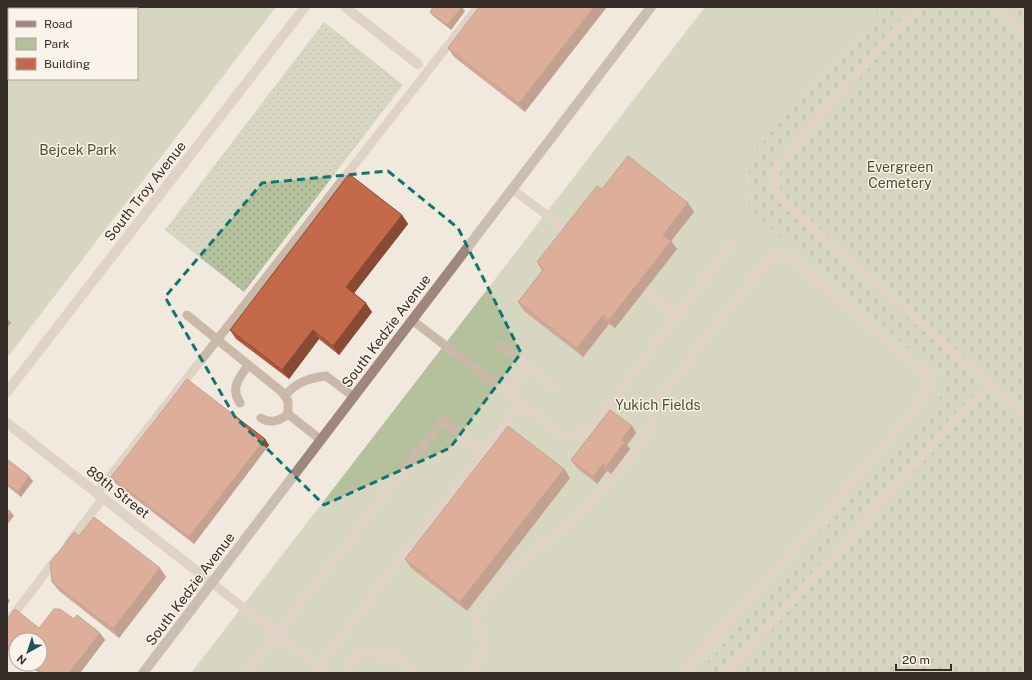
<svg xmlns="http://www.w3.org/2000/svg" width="1032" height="680" font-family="'Public Sans',sans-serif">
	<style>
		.grass { fill: url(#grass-dots) }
		.cemetery { fill: url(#cemetery-stones) }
		.park { fill: #b5c19d; fill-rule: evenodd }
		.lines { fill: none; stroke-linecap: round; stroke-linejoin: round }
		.lane { stroke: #cab9a9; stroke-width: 9 }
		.street { stroke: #cab9a9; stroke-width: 10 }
		.secondary { stroke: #9e887b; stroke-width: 10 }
		.wall { fill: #a95a40 }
		.shaded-wall { fill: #894a34 }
		.building { fill: #c4694a; stroke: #894a34 }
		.marked { fill: none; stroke: #0f766e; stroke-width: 3; stroke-dasharray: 8 5; stroke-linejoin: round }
		.labels { text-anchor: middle; stroke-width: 3; stroke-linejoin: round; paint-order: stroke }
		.park-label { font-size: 14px; fill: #46552d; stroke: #faf3ea }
		.street-label { font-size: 14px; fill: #382e29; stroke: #faf3ea }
	</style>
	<defs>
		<pattern id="grass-dots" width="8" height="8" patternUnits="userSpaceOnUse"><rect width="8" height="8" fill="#b5c19d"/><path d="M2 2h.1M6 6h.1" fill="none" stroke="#949d80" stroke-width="1.8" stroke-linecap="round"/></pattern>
		<pattern id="cemetery-stones" width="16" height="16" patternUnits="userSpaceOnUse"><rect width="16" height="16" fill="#b5c19d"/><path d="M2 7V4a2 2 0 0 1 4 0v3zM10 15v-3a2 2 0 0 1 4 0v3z" fill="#949d80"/></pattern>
	</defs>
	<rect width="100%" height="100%" fill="#f2e9de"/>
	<path class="grass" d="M324 22 403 85 244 292 165 230Z"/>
	<path class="cemetery" d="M882 7H1025V673H698L944 392V379L749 209 748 159Z"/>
	<path class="park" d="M7 7H276L7 358ZM9 9H137V79H9Z
		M705 7H882L748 159 749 209 944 379V393L698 673H191Z"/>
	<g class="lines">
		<path class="lane" d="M917 7 780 161C770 180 773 190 787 205L1025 415
			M996 7 1025 33
			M512 189 572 234
			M645 290 677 315
			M187 315 282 392 288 401V414
			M412 320 567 439 590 430 732 243
			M500 345 555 387
			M507 393 528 366
			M285 396C296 382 309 378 326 376L354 397
			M240 403C230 388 239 378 248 365
			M288 414 321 440
			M261 418C271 424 279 421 288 414
			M97 493 478 7
			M69 543 103 498
			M212 583 318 666
			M7 623 57 558
			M246 673 443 420 484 453
			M313 673 521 403
			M345 673 359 652 396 656 416 673
			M469 673 486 647 474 617 506 573 556 535 596 497 633 456 648 435 656 402 754 277 778 252 788 256 927 376 928 388 909 416 799 544 682 673
			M727 673 989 383"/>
		<path class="street" d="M345 7 418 64
			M7 392 305 7
			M7 423 212 583"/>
		<path class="secondary" d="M143 673 651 7"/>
	</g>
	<path class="wall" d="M479 7 525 112 454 57 448 48Z
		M465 11 451 30 433 16 430 12Z
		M602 189 688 203 694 212 671 241 677 249 615 328 609 324 583 357 524 311 518 302 542 271 537 262Z
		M402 215 408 224 354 293 372 312 339 355 319 339 289 379 236 339 230 330Z
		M632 426 636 433 627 445 630 449 611 474 607 471 597 484 576 467 571 460Z
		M265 439 269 445 194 544 116 484 111 477Z
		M7 459 33 481 21 497 7 486Z
		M564 469 570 478 467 611 411 568 405 559Z
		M79 536 160 568 166 577 119 638 59 591 52 582Z
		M74 619 100 633 105 640 80 673H39L27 664H40L16 640V656L7 649V620L39 628Z"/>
	<path class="shaded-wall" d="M462 7 465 11 451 30 447 25Z
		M594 7H607L525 112 519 103Z
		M688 203 694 212 671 241 677 249 615 328 609 320 663 235Z
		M402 215 408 224 352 296 346 287Z
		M366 303 372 312 339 355 333 346Z
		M603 315 609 324 583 357 577 348Z
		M7 318 11 323 7 328Z
		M313 330 319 339 289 379 282 370Z
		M632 426 636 433 627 445 630 449 611 474 606 467 621 440Z
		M265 439 269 445 194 544 189 537Z
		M603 464 607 471 597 484 593 477Z
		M564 469 570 478 467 611 460 602Z
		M29 476 33 481 21 497 18 492Z
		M11 512 14 516 7 525V516Z
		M160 568 166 577 119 638 113 629Z
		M7 597 10 601 7 605Z
		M100 633 105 640 80 673H69Z"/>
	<path class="building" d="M433 7H462L447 25 430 12Z
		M479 7H594L519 103 448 48Z
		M628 156 688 203 663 235 671 241 609 320 603 315 577 348 518 302 544 269 537 262 597 186 602 189Z
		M349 174 402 215 346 287 366 303 333 346 313 330 282 370 230 330Z
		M187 379 265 439 189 537 111 477Z
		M610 410 632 426 621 440 625 442 606 467 603 464 593 477 571 460Z
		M508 426 564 469 460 602 405 559Z
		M7 459 29 476 18 492 7 484Z
		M7 509 11 512 7 516Z
		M94 517 160 568 113 629 52 582 50 563 74 532 79 536Z
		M15 609 39 628 54 609H60L74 619 77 615 100 633 69 673H43L31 664H40V640H16V652L7 645V620Z"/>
	<path d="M0 0H1032V680H0ZM388 171 458 228 521 353 450 448 324 505 235 417 165 297 262 183Z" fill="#f2e9de" fill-opacity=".55" fill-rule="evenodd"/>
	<path class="marked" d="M388 171 458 228 521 353 450 448 324 505 235 417 165 297 262 183Z"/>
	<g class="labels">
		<g class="park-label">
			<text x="78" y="155">Bejcek Park</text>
			<text x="900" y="172">Evergreen<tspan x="900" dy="16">Cemetery</tspan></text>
			<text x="658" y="410">Yukich Fields</text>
		</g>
		<g class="street-label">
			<text transform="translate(145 191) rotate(-52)" y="5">South Troy Avenue</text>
			<text transform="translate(386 331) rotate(-53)" y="5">South Kedzie Avenue</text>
			<text transform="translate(118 492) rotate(38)" y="5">89th Street</text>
			<text transform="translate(190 589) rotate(-53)" y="5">South Kedzie Avenue</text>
		</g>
	</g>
	<rect width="1032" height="680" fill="none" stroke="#382e29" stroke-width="16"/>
	<rect x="8" y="8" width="130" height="72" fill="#faf3ea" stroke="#aca49d"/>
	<rect x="16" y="21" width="20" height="6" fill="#9e887b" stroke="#aca49d"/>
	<text x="44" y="28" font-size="12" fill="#382e29">Road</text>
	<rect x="16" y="38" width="20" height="12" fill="#b5c19d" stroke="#aca49d"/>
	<text x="44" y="48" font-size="12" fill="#382e29">Park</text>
	<rect x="16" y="58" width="20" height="12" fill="#c4694a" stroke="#aca49d"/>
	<text x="44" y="68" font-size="12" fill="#382e29">Building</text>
	<g transform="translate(28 652) rotate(219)"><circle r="19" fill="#faf3ea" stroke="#aca49d"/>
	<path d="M0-3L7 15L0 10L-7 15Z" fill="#1f5459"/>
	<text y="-6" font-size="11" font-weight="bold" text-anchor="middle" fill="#382e29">N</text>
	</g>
	<path d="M896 664v6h55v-6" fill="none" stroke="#382e29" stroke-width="2"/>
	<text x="902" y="664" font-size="12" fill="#382e29" stroke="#faf3ea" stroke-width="3" paint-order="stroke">20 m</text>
</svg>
